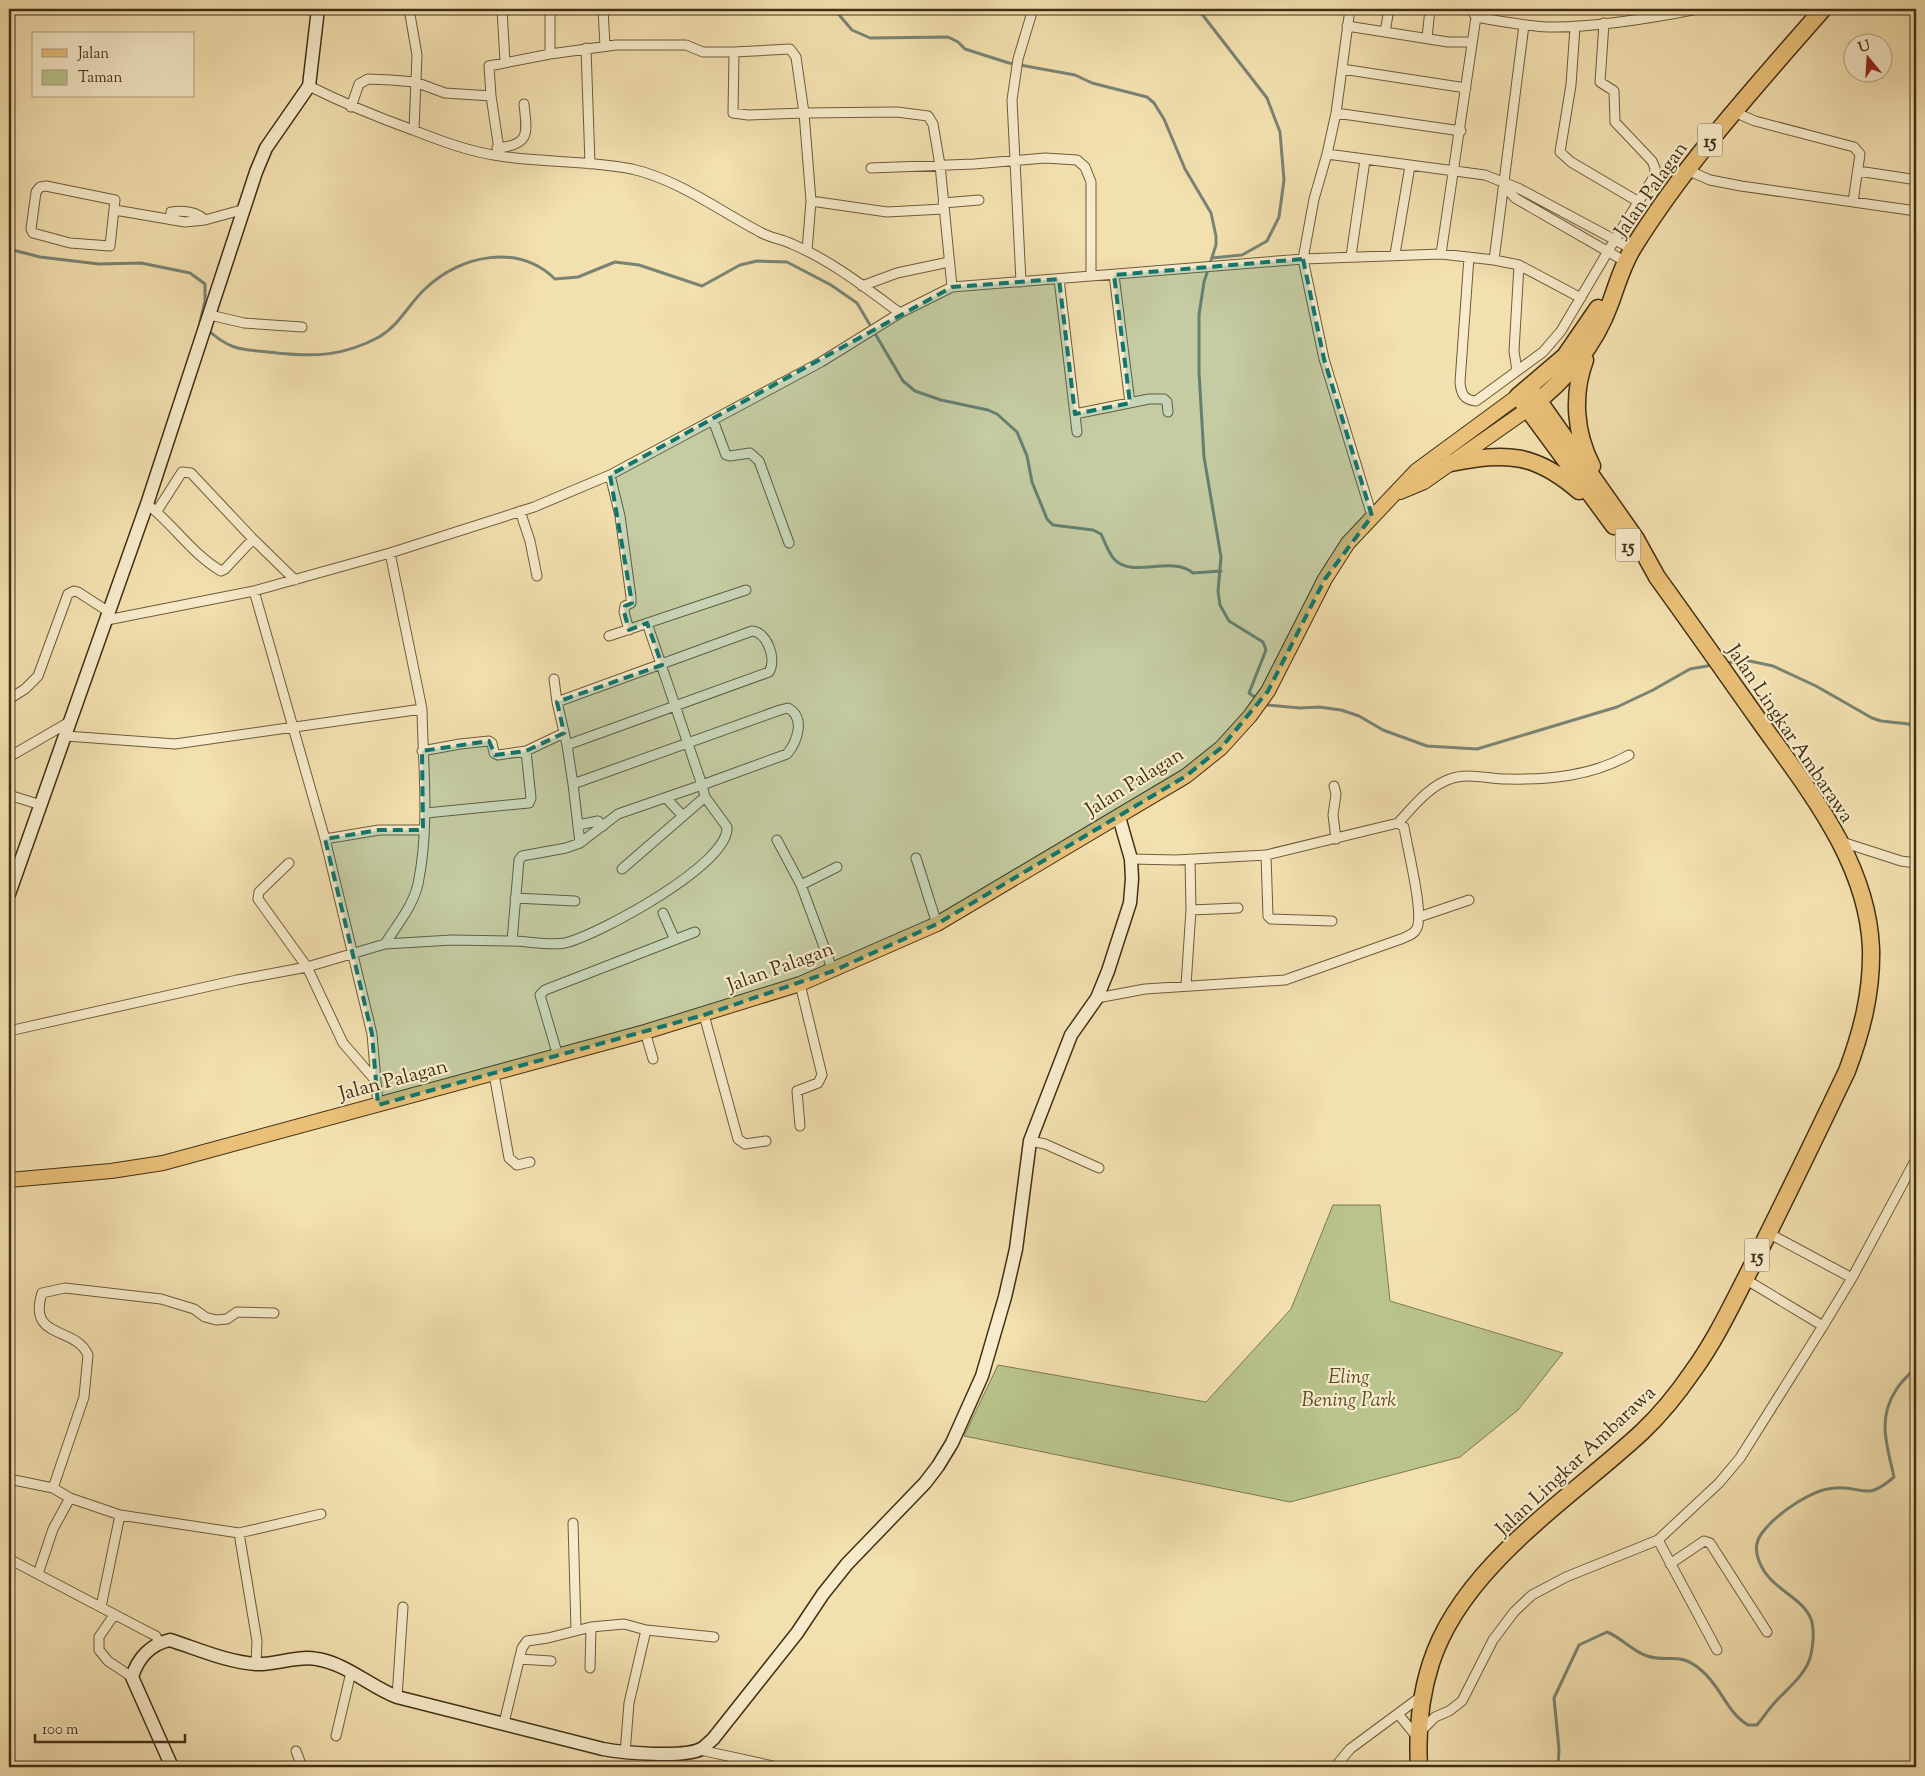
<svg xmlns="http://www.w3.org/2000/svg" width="1925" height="1776" font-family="'Sorts Mill Goudy',serif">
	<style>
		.green { fill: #b9c38c; stroke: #7d7950 }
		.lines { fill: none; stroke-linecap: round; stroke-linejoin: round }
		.stream { stroke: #798374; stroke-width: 3 }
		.street-casing { stroke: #6e5b3b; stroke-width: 11 }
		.secondary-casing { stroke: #412f14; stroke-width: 15 }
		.primary-casing { stroke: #412f14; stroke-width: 16 }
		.highway-casing { stroke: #412f14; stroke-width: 19 }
		.street { stroke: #f7ebcb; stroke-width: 9 }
		.secondary { stroke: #f7ebcb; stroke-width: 12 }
		.primary { stroke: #eac078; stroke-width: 14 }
		.highway { stroke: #eac078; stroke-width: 16 }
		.marked { fill: #0f766e; fill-opacity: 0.2; stroke: #0f766e; stroke-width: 4; stroke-dasharray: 10 6; stroke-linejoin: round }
		.labels { text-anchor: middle; stroke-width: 4.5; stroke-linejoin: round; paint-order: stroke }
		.shield { fill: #f7ebcb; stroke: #78674b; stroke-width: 1 }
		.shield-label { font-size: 19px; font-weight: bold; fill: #412f14 }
		.street-label { font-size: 20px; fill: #412f14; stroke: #f7ebcb }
		.park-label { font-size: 20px; font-style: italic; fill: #594d2c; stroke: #f7ebcb }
	</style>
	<rect width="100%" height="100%" fill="#f3e0af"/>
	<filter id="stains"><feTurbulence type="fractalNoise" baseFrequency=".004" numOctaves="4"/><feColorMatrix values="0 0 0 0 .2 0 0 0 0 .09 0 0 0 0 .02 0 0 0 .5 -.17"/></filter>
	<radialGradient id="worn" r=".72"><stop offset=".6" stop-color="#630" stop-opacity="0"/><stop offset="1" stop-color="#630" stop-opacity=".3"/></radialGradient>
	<path class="green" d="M1333 1205H1380L1390 1301 1563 1353 1518 1410 1460 1457 1290 1502 964 1436 998 1365 1206 1402 1291 1309Z"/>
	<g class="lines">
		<path class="stream" d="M834 9 852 30 870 38 948 37 958 42 965 49 1009 63 1075 75 1092 83 1147 97 1154 103 1164 119 1185 169 1211 213 1216 236V245L1204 282 1199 315V372L1204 457 1221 557 1218 591 1220 605 1229 621 1263 642 1266 650 1249 693 1259 700
			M1198 9 1267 98 1280 132 1284 180 1279 217 1267 241 1242 255 1212 258
			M9 249 40 257 99 264 141 263 190 273 205 284V301L200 322 203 325
			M207 329C232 353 246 349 277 353 315 357 344 356 379 337 400 325 409 303 426 288 461 255 518 243 555 279L578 277 615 262 639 265 702 286 740 265 757 261 787 262 831 285 857 303 903 381 915 391 941 400 988 410 997 414 1017 432 1027 456 1032 482 1047 519 1053 525 1093 530 1101 534C1105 542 1108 552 1114 559 1132 579 1171 555 1193 573L1221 571
			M1726 663 1745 660 1773 666 1816 686 1872 718 1881 721 1909 724 1916 731
			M1264 703 1267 705 1300 708 1319 707 1341 710 1359 716 1383 730 1427 746 1477 749 1617 707 1653 690 1690 669 1713 665
			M1558 1767 1559 1749 1554 1698 1579 1645 1607 1632C1622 1638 1632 1651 1647 1656 1669 1663 1679 1651 1701 1670 1721 1686 1727 1713 1748 1725H1757C1765 1715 1772 1704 1781 1696 1791 1686 1804 1674 1809 1661 1813 1650 1815 1630 1811 1619 1801 1595 1770 1590 1759 1561 1755 1551 1755 1542 1762 1533 1776 1514 1812 1489 1835 1488 1865 1486 1865 1502 1894 1477 1887 1445 1877 1419 1896 1390 1901 1381 1910 1375 1916 1366"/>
		<g class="street-casing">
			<path id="street" d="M409 9 417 55 414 130
				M502 9 505 62
				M603 9 605 46
				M1350 9 1336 113 1327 154 1485 175 1518 188 1632 249
				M1471 9 1476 17C1500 21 1524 26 1548 27 1595 28 1652 18 1698 9
				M1347 26 1448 42H1471
				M1575 27 1571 85 1560 152 1571 162 1639 202
				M1385 32 1389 9
				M1427 38 1430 9
				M586 48 590 164
				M734 52 733 113 748 115 804 113 811 201 887 212 943 209
				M550 54V9
				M1342 69 1466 88
				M309 86C343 103 377 117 413 130 441 141 470 152 500 156 544 163 588 160 632 169 679 180 718 210 760 232 770 238 782 239 792 244 832 261 866 288 900 313
				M491 96 489 66 550 54 616 45H686L703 52H734L790 49 796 57 804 113 897 112 928 116 933 124 940 165 952 287
				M351 107 359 84 368 79 391 80 415 82 445 93 491 96 500 156
				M1734 112 1755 121 1854 147 1860 154 1853 202
				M1336 113 1461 131
				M497 148C531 145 527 133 524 104
				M1327 154 1314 199 1303 259 1441 254 1494 260 1519 265 1581 298
				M871 168 974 164 1045 158 1077 160 1085 167 1091 182V276
				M1687 170 1710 180 1741 186 1916 211
				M1858 171 1911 179 1916 182
				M1502 183 1515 198 1626 262
				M46 186 115 200 110 246 70 243 33 233 31 229 36 192 40 187Z
				M943 203 979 200
				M115 210 185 222 205 220 245 209
				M170 219 171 212C184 210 196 211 205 220
				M807 251 811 201
				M1395 254 1410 166
				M1441 254 1476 17
				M1351 256 1365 160
				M1469 257 1460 382C1461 394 1464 400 1476 401L1543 352 1561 331 1614 241 1654 177 1655 168 1652 161 1615 122 1614 91 1600 82 1604 23
				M1494 260 1524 25
				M1114 275 1130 403
				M1059 279 1077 432
				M1021 282 1012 100 1018 59 1033 9
				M862 286 897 273 949 262
				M210 315 244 323 302 327
				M1517 371 1514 351 1519 265
				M1075 414 1149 399H1164L1167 402 1168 412
				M713 420 726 455 730 456 750 453 759 461 789 543
				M610 475 620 516 631 597V603L625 606 624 612 629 630
				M147 504C173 524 192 554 221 571L225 569 253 539 295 580
				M157 511 182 472 191 473 253 539
				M520 511 530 541 537 576
				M390 553 534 507 610 475 821 362 900 313 952 287 1303 259 1324 359 1372 516
				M254 591 390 553 422 709
				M107 620 254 591 325 839 372 1034 378 1105
				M609 636 746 590
				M554 679 557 702
				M9 699 25 689 38 676 68 594 74 591 78 592 109 612
				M66 736 175 744 422 709C423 767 430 826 418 884 413 906 397 925 385 944
				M567 745 557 702 752 631C767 632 777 659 769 672L567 745 573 784
				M422 751 460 744 489 741 492 743 494 753 498 755 526 751 564 733
				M9 757 71 721
				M1334 786 1336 794 1333 815 1336 839
				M9 795 41 805
				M666 798 683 816
				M426 813 529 803 531 798 526 751
				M1398 823C1412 808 1429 786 1450 779 1467 772 1488 779 1507 779 1549 780 1592 776 1629 755
				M578 825 598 821 603 826
				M325 839 379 830H424
				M777 840 801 885 833 971
				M1839 841 1901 861 1916 863
				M580 843 573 784 780 710 788 708C806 718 797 742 787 754L702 785 705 797 622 869
				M1266 855 1268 916 1271 919 1332 921
				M916 858 937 924
				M289 863 259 892 258 899 307 967 343 1043 375 1080
				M801 885 837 867
				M515 898 575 901
				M1191 910 1238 908
				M663 913 675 940
				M1419 917 1469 900
				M512 941C528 941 549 946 565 943 598 935 730 864 727 827L705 797
				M800 984 822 1075 818 1083 797 1091 800 1126
				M1186 985 1191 910 1190 859
				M1097 998 1145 989 1285 980 1401 939C1407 936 1414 935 1417 928 1424 912 1407 847 1404 827L1398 823 1266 855 1176 860 1131 859
				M704 1015 738 1139 745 1144 766 1141
				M9 1031 237 980 307 967 385 944 452 940 512 941 519 860 522 856 566 848 580 843 618 814 702 785 647 623
				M645 1032 653 1059
				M558 1056 540 995 545 990 695 932
				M494 1074 509 1158 517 1165 530 1162
				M1030 1141 1045 1144 1099 1168
				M1768 1233 1852 1278
				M1745 1279 1823 1326
				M9 1479 53 1488 70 1498 120 1515 101 1607
				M53 1488 84 1397 88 1355C76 1326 27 1340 42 1293L65 1288 161 1299 194 1309 205 1317 216 1320 227 1319 237 1312 274 1313
				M120 1515 239 1533 321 1514
				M573 1523 576 1629
				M239 1533 257 1641 256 1664
				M1658 1540 1717 1650
				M9 1559 148 1632 156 1636 159 1643
				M1670 1564 1704 1541 1710 1543 1767 1632
				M38 1574 53 1529 70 1498
				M114 1615 99 1637V1650L108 1661 132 1677
				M519 1659 551 1661
				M590 1668 591 1627
				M397 1697 403 1607
				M1399 1715 1417 1737
				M504 1723 522 1648 527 1641 548 1638 591 1627 624 1624 646 1630 714 1637
				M1420 1732 1435 1717 1449 1711 1462 1701 1493 1640 1514 1612 1532 1595 1566 1577 1658 1540 1719 1483 1740 1458 1823 1326 1852 1278 1916 1159
				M336 1736 351 1672
				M700 1750 778 1767
				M296 1751 302 1767
				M625 1753 629 1703 646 1630
				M1335 1767 1350 1749 1423 1695"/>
		</g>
		<g class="secondary-casing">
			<path id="secondary" d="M9 894 147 504 256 172 266 148 309 86 318 9
				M172 1767 132 1677C138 1658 151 1644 170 1640 198 1649 227 1662 256 1664 277 1665 296 1655 317 1659 347 1664 369 1686 397 1697L603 1749C623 1753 684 1758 701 1749 705 1747 709 1742 713 1739L797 1633 823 1594 847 1564 925 1483 938 1466 952 1443 982 1376 1005 1297 1016 1249 1030 1141 1071 1035 1097 998 1108 971 1130 903 1132 879 1131 859 1119 817"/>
		</g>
		<g class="primary-casing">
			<path id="primary" d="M1400 492 1424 482 1528 409
				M9 1180 111 1171 163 1163 645 1032 800 984 937 924 1186 776 1221 748 1250 716 1268 691 1325 579 1348 543 1416 471 1518 396"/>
		</g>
		<g class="highway-casing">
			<path id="highway" d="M1598 308 1565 356 1518 396 1614 526
				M1585 360C1572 395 1575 433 1592 466
				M1528 409C1565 381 1594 348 1610 304 1617 285 1622 266 1633 248 1687 161 1756 86 1823 9
				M1451 463C1507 452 1535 453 1579 491
				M1419 1767C1417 1732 1420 1697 1431 1663 1462 1566 1570 1499 1642 1432 1661 1414 1678 1393 1693 1371 1717 1338 1734 1300 1753 1264 1785 1200 1816 1136 1847 1071 1862 1031 1872 992 1871 949 1868 861 1806 787 1758 719 1724 671 1691 624 1657 577L1636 539 1529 387"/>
		</g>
		<use href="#street" class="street"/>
		<use href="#secondary" class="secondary"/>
		<use href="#primary" class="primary"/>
		<use href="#highway" class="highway"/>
	</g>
	<path class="marked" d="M1303 259 1324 359 1372 516 1325 579 1268 691 1221 748 1186 776 937 924 833 971 704 1015 378 1105 372 1034 325 839 379 830H423L422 751 489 741 495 755 526 751 564 733 557 702 662 665 647 623 629 630 624 612 625 606 632 603 610 475 952 287 1059 279 1075 414 1130 403 1114 275Z"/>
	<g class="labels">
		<g class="shield">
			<rect x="1697.5" y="123.5" width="25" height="33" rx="4"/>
			<rect x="1615.5" y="528.5" width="25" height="33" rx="4"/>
			<rect x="1744.5" y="1238.5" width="25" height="33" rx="4"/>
		</g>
		<g class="shield-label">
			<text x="1710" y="147">15</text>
			<text x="1628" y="552">15</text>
			<text x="1757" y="1262">15</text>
		</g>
		<g class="street-label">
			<text transform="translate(1650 189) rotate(-55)" y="7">Jalan Palagan</text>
			<text transform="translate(1791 733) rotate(56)" y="7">Jalan Lingkar Ambarawa</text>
			<text transform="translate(1134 781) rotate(-32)" y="7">Jalan Palagan</text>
			<text transform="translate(780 966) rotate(-20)" y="7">Jalan Palagan</text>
			<text transform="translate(393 1079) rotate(-15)" y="7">Jalan Palagan</text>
			<text transform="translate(1575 1460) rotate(-43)" y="7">Jalan Lingkar Ambarawa</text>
		</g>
		<g class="park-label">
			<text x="1349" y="1383">Eling<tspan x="1349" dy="23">Bening Park</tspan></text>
		</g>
	</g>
	<rect width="1925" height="1776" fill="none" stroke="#f3e0af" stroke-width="30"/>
	<rect x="10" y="10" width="1905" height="1756" fill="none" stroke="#412f14" stroke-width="2.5"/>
	<rect x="15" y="15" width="1895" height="1746" fill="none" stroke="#412f14"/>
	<rect x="32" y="32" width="162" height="65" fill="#f7ebcb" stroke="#aea082"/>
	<rect x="42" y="49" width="25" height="8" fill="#eac078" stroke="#aea082"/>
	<text x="78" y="58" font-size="15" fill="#412f14">Jalan</text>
	<rect x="42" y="70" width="25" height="15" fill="#b9c38c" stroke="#aea082"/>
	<text x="78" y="82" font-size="15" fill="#412f14">Taman</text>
	<g transform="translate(1868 58) rotate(342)"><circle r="24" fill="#f7ebcb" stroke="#aea082"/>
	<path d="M0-4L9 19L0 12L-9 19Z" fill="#8f2418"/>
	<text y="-8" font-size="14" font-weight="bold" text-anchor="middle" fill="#412f14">U</text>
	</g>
	<path d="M35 1734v8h150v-8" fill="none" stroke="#412f14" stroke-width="2.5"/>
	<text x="42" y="1734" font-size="15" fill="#412f14" stroke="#f7ebcb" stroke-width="4" paint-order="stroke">100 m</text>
	<rect width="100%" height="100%" filter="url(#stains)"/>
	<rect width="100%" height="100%" fill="url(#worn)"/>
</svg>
